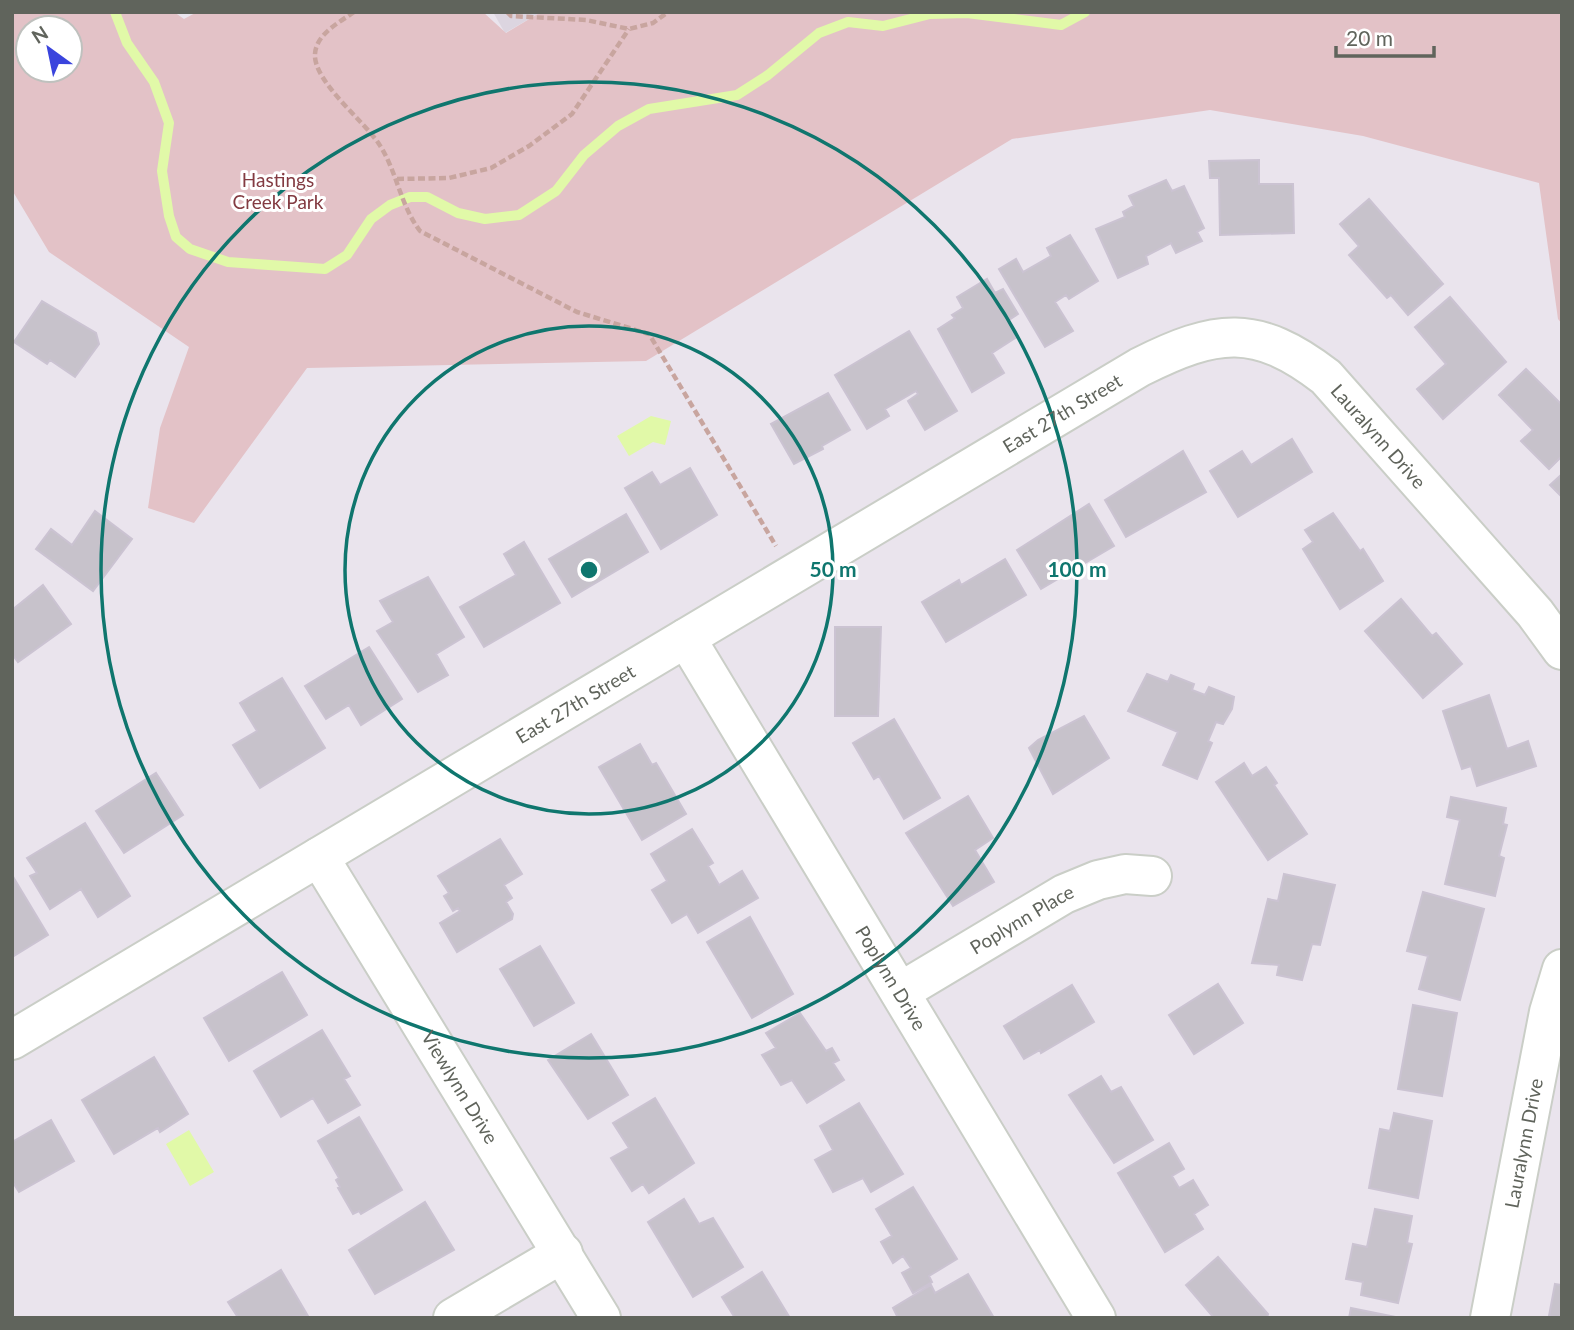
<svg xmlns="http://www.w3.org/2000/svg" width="1574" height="1330" font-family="Lato,sans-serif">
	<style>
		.education { fill: #dcd5e0 }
		.green { fill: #e3c2c7; fill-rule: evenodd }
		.water { fill: #e1f9a8 }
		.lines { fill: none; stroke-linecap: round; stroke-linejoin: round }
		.stream { stroke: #e1f9a8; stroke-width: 10 }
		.building { fill: #c7c2cb; stroke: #cbc3d2; stroke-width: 2 }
		.minor-casing { stroke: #cacec7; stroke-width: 42 }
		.path { stroke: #c8a59f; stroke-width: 4.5; stroke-dasharray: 7 3.5; stroke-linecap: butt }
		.minor { stroke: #fff; stroke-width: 38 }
		.ring { fill: none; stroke: #0f766e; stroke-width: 3.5 }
		.labels { text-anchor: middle; stroke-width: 6; stroke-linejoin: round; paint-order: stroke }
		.park-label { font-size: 19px; fill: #833b42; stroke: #fff }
		.street-label { font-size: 19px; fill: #60645c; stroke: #fff }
		.centre { fill: #0f766e; stroke: #fff; stroke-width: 3.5 }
		.ring-label { font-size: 21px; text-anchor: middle; font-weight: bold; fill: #0f766e; stroke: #fff; stroke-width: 6; stroke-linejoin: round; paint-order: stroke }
	</style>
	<rect width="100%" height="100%" fill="#eae4ed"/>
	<path class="education" d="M493 12H541L505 33Z"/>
	<path class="green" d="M12 12H174L184 19 197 12H483L506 33 541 12H1562V324L1558 319 1539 183 1363 136 1210 110 1012 139 646 361 307 368 194 523 148 508 160 428 189 347 49 252 12 190ZM28 28H70V70H28Z"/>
	<path class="water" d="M651 416 671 421 665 445 653 442 629 456 617 436Z
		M189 1130 214 1172 190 1186 166 1144Z"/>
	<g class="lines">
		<path class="stream" d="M115 12 127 43 154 82 169 123 162 171 169 216 176 237 190 249 228 262 325 269 347 255 371 219 390 205 410 197H427L458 213 485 219 519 215 556 191 584 155 618 126 649 109 737 95 768 75 819 33 848 22 883 26 930 14 967 13 1061 25 1085 12"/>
	</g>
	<path class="building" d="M1259 160V184H1293L1294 233 1220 235 1219 178H1210L1209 161Z
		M1166 180 1172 191 1184 186 1204 228 1197 232 1202 241 1176 253 1171 243 1146 256 1148 264 1118 278 1096 229 1125 217 1123 212 1134 206 1129 196Z
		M1369 199 1443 284 1408 315 1391 295 1387 298 1349 255 1359 246 1340 224Z
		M1070 235 1098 281 1069 299 1066 295 1055 302 1073 331 1045 347 999 269 1016 259 1023 272 1051 256 1047 248Z
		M987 279 995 293 1003 289 1018 314 1009 320 1015 338 992 353 1004 373 972 392 938 329 955 318 952 315 963 308 957 297Z
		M1450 297 1506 362 1443 419 1417 389 1446 364 1415 327Z
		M42 301 96 333 99 344 75 377 50 360 47 364 14 342Z
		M909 331 957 411 925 430 908 401 918 394 916 391 885 409 889 416 867 429 835 375Z
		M1526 369 1562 405V456L1549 469 1521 441 1533 430 1499 395Z
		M828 393 850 430 822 446 823 449 794 464 771 424Z
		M1292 439 1312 472 1238 517 1210 471 1242 451 1251 465Z
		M1183 451 1206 492 1126 537 1105 500Z
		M690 468 717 515 661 549 625 488 652 472 660 485Z
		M1562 474V497L1550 485Z
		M1089 504 1114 546 1041 589 1017 550Z
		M95 511 132 539 93 591 36 549 51 529 72 545Z
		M1333 513 1360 551 1363 549 1383 581 1340 609 1303 549 1313 542 1305 530Z
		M626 514 648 552 572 597 549 559Z
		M524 542 560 603 484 647 460 607 516 575 504 554Z
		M1005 559 1026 595 946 642 922 602 959 580 961 585Z
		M428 577 464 637 436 654 448 675 418 692 377 631 393 622 380 601Z
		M43 585 71 624 18 662 12 654V610Z
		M1401 599 1432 636 1436 633 1462 664 1423 698 1365 631Z
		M835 627H881L878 716H835Z
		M369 647 402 699 361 725 349 705 326 719 305 686Z
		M1147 674 1168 682 1171 675 1194 684 1192 690 1205 695 1209 687 1234 697 1232 709 1223 724 1216 722 1208 741 1212 743 1197 779 1163 765 1178 732 1128 711Z
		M282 678 325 748 260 788 233 745 257 731 240 703Z
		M1489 695 1507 749 1528 741 1536 766 1477 786 1471 766 1462 769 1443 711Z
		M1084 716 1109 758 1053 794 1029 748 1038 740Z
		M894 719 940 798 904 819 879 776 874 779 853 743Z
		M640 744 652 765 656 763 686 814 642 840 599 767Z
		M1244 763 1252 776 1266 767 1277 783 1274 785 1307 834 1268 860 1216 782Z
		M156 773 183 815 124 853 96 811Z
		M968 796 993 838 975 850 994 882 953 906 906 833Z
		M1451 797 1506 808 1503 824 1507 825 1499 856 1504 858 1495 896 1445 884 1460 820 1447 817Z
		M85 823 130 896 98 917 81 889 50 909 30 876 37 873 27 858Z
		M692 829 713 863 708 866 719 885 742 871 758 898 698 933 687 914 672 923 652 890 667 881 651 854Z
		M500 839 522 874 504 885 512 898 506 902 513 914 512 919 457 952 440 923 460 911 458 908 453 911 444 896 449 893 438 876Z
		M1284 874 1335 885 1320 945 1312 944 1302 980 1277 975 1279 965 1252 963 1268 899 1278 901Z
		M12 875 48 935 14 956 12 953Z
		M1423 892 1484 909 1460 1000 1419 989 1428 956 1407 951Z
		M750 917 793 994 752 1018 707 942Z
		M540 946 574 1003 534 1026 500 969Z
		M282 972 307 1015 229 1061 204 1018Z
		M1218 984 1243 1023 1194 1054 1169 1015Z
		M1072 985 1094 1022 1041 1053 1040 1050 1024 1059 1004 1026Z
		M1413 1005 1457 1013 1442 1096 1398 1089Z
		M800 1013 826 1051 832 1048 839 1060 833 1063 844 1080 807 1103 792 1080 781 1085 762 1055 776 1048 766 1033Z
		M322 1030 350 1076 344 1079 360 1105 328 1123 313 1098 281 1117 254 1071Z
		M591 1034 628 1095 588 1119 548 1060Z
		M154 1057 188 1114 160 1132 158 1128 114 1154 82 1100Z
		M1101 1076 1111 1092 1121 1087 1153 1140 1114 1163 1069 1095Z
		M655 1098 694 1163 649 1193 643 1184 632 1191 611 1158 629 1148 613 1123Z
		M859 1103 903 1174 871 1192 863 1178 833 1192 815 1160 833 1150 820 1126Z
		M1394 1113 1432 1121 1418 1198 1369 1188 1380 1129 1390 1131Z
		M359 1117 402 1190 361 1214 359 1211 353 1214 338 1188 340 1187 336 1180 339 1178 318 1141Z
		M51 1120 74 1161 19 1192 12 1181V1142Z
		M1169 1143 1184 1169 1172 1176 1179 1188 1193 1180 1208 1205 1194 1214 1203 1229 1165 1252 1118 1173Z
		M913 1187 957 1259 929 1276 932 1282 913 1293 902 1273 911 1268 903 1256 893 1263 881 1242 892 1236 876 1209Z
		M684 1199 699 1224 713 1218 743 1267 693 1297 648 1222Z
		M425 1202 454 1250 375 1294 349 1250Z
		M1375 1209 1412 1216 1407 1243 1412 1244 1398 1303 1361 1295 1363 1282 1346 1279 1353 1244 1367 1247Z
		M1218 1257 1268 1314 1267 1318H1214L1186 1285Z
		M281 1270 308 1316 234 1318 237 1316 228 1302Z
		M762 1272 790 1318H735L722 1297Z
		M968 1274 994 1318H898L893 1308 931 1285 935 1293Z
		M1555 1284 1562 1285V1318L1549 1316Z
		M1351 1308 1396 1317V1318H1349Z"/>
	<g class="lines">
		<g class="minor-casing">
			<g id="minor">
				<path id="s1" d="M686 638 1096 1318"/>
				<path id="s2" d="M319 857 601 1318"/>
				<path id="s3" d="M900 992 1064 894 1098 880 1125 874 1152 876"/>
				<path id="s4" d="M12 1040 1140 367C1216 329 1256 323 1326 377L1535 613 1562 650"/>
				<path d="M453 1318 563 1253"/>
				<path id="s5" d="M1490 1318 1549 1012 1562 969"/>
			</g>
		</g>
		<path class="path" d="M354 12C340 22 316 34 315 54 313 81 364 121 379 144 397 171 400 205 420 231L577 312 649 334 776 546
			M507 12 511 16 586 20 629 29 653 23 668 12
			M397 179 449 178 491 168 529 146 572 114 629 29"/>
		<use href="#minor" class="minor"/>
	</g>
	<g class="ring">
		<circle cx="589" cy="570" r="244"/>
		<circle cx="589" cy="570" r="488"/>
	</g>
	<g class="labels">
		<g class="park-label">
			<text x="278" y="187">Hastings<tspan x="278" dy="22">Creek Park</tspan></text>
		</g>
		<g class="street-label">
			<text dy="7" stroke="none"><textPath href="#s4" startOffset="1223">East 27th Street</textPath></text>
			<text dy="7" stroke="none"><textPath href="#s4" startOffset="1594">Lauralynn Drive</textPath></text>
			<text dy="7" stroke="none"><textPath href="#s4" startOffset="656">East 27th Street</textPath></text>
			<text dy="7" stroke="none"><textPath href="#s3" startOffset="142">Poplynn Place</textPath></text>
			<text dy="7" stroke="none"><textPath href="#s1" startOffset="397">Poplynn Drive</textPath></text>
			<text dy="7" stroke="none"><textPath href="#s2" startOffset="270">Viewlynn Drive</textPath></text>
			<text dy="7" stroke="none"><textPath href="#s5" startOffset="178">Lauralynn Drive</textPath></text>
		</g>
	</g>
	<circle cx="589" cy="570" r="10" class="centre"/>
	<g class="ring-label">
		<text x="833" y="577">50 m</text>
		<text x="1077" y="577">100 m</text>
	</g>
	<rect width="1574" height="1330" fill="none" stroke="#60645c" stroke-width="28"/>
	<g transform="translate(49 49) rotate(327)"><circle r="33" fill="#ffffff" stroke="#bfc1be" stroke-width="2"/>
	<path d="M0-5L12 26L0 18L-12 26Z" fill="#3a44dd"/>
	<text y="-10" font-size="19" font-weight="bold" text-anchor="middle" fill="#60645c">N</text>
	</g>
	<path d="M1336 46v10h98v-10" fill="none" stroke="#60645c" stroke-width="3.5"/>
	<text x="1346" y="46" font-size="21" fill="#60645c" stroke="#ffffff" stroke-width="5" paint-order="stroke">20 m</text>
</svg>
